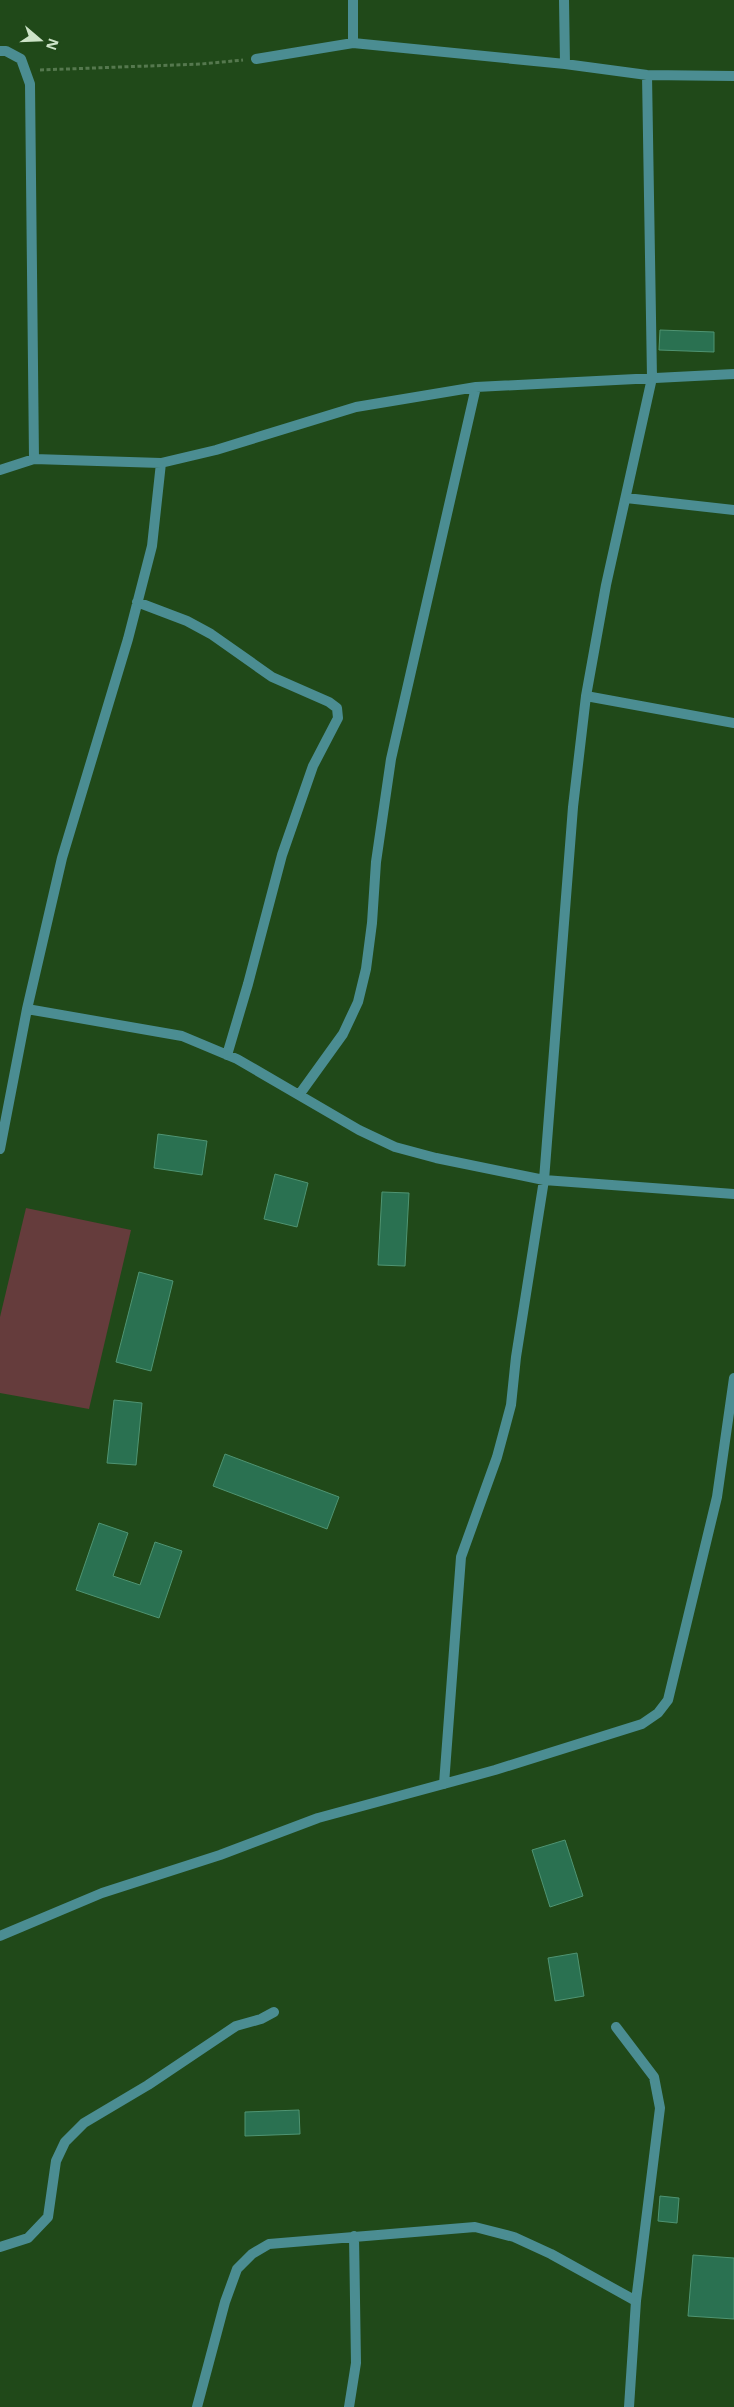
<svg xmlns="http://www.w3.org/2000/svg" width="734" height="2407" font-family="'Open Sans',sans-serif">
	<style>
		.green { fill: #653c3c }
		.building { fill: #2a7151; stroke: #4f9472 }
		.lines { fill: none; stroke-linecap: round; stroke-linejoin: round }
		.path { stroke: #55784e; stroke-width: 3; stroke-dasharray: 4 2.5; stroke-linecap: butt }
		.minor { stroke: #4b8d92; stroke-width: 10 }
	</style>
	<rect width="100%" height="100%" fill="#204919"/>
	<path class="green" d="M26 1208 131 1230 89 1409 0 1393V1317Z"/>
	<path class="building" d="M660 330 714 332V352L659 350Z
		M158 1134 207 1141 202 1175 154 1168Z
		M275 1174 308 1183 297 1227 264 1219Z
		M382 1192 409 1193 405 1266 378 1265Z
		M139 1272 173 1281 151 1371 116 1362Z
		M114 1400 142 1403 136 1465 107 1463Z
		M225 1454 339 1497 327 1529 213 1486Z
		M99 1523 128 1533 113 1576 140 1585 155 1542 182 1551 159 1618 76 1590Z
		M565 1840 583 1896 550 1907 532 1850Z
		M577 1953 584 1996 555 2001 548 1958Z
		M299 2110 300 2134 245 2136V2112Z
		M660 2196 679 2198 677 2223 658 2221Z
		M693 2255 734 2258V2319L688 2316Z"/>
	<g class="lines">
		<path class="path" d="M40 70 201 64 243 60"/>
		<path class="minor" d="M353 0V43
			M564 0 565 64
			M0 51H6L21 59 30 84 34 459
			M256 59 353 43 565 64 647 75 734 76
			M0 470 34 459 161 463 216 450 356 407 476 387 734 374
			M626 498 734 510
			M137 602 187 621 211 634 272 677 329 702 337 708 338 718 313 766 282 855 248 984 227 1055
			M586 696 734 723
			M27 1009 182 1036 237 1059 359 1130 395 1147 436 1158 544 1180 734 1194
			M299 1095 343 1034 358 1002 366 969 372 923 376 862 391 759 476 387
			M0 1149 27 1009 62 858 128 639 152 546 161 463
			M444 1784 461 1557 497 1457 511 1405 516 1357 544 1180 573 807 586 696 606 585 652 378 647 75
			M0 1936 102 1893 220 1855 318 1818 495 1770 642 1724 658 1713 668 1700 717 1497 734 1378
			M616 2027 654 2077 660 2108 636 2301 629 2407
			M0 2247 28 2238 48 2217 56 2161 65 2142 84 2123 148 2085 236 2026 261 2019 274 2012
			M197 2407 225 2302 237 2269 252 2254 269 2244 475 2227 514 2237 551 2254 636 2301
			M349 2407 356 2363 354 2236"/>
	</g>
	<g transform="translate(40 40) rotate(109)" stroke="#204919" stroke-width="4" paint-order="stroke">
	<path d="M0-4L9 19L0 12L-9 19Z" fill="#cde4c8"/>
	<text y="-8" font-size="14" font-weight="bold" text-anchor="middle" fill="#cde4c8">N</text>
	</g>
</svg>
